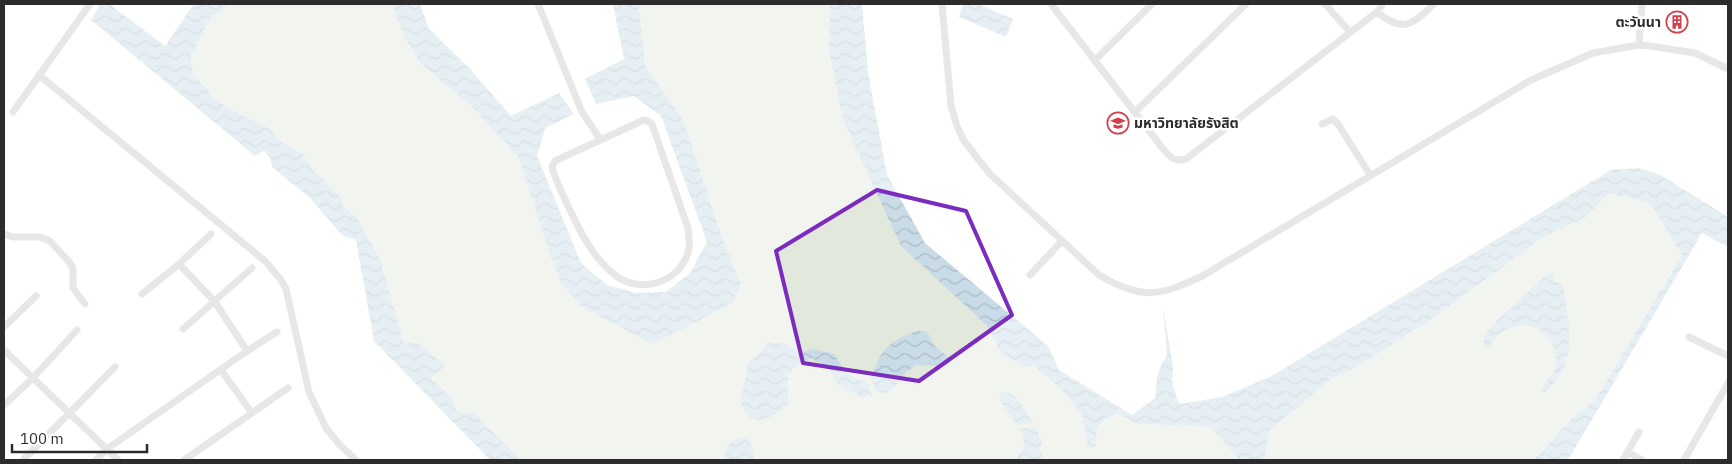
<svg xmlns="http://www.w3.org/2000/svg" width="1732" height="464" font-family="'IBM Plex Sans','Noto Sans Thai',sans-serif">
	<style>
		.grass { fill: #e2e8db }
		.water { fill: url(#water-waves) }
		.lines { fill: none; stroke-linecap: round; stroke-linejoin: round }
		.minor { stroke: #c9c9c9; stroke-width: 7 }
		.marked { fill: none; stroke: #7b2cbf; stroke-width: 4; stroke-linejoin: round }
		.labels { text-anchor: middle; stroke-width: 5; stroke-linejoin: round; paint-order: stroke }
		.poi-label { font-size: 14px; font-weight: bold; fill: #2c2c2c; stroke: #fff; text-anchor: end }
	</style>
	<defs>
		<pattern id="water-waves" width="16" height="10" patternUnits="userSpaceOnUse" patternTransform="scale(1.25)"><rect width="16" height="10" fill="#c8dbe6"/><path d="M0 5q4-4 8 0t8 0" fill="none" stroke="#acbcc5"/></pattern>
	</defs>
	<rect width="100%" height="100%" fill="#fff"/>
	<path class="grass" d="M230 4H394V11L420 63 472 107 519 158 547 246 583 308 741 284 723 240 684 121 645 65 639 4H830L829 51 843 120 902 246 987 326 1000 351 1020 366H1034L1060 388 1082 415 1088 448 1090 449C1096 430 1099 424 1117 413L1137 424 1201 426 1213 429 1239 460H521L474 413H462L456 410 453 399 431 378 445 366 404 344 380 259 358 219 342 205V198L313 170 303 154 277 139 270 128 255 122 210 97 208 89 193 75 191 56 209 20Z
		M1609 192 1650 203 1682 255 1595 400 1570 420 1534 460H1265L1270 430 1334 377 1357 367 1433 318 1542 238 1587 216Z"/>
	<path class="water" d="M101 4H109L165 46 194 4H230L209 20 191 56 193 75 208 89 210 97 255 122 270 128 277 139 303 154 313 170 342 198V205L358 219 380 259 404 343H418L445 366 431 378 453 399 456 410 462 413H474L521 460H490L374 341 356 240 343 236 310 198 272 167 270 157 264 151 255 156 91 20Z
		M394 4H420L429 29 468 67 511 116 559 93 574 114 545 128 537 156 581 263 607 285 636 293 666 292 690 273 707 242 661 116 634 96 596 104 585 79 624 59 613 4H639L645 65 684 121 723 240 741 284 732 303 653 344 583 308 561 283 547 246 519 158 472 107 420 63 405 37 394 11Z
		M830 4H862L868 72 887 175 925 243 1048 346 1059 370 1132 415 1155 398 1157 377 1162 363 1167 356 1163 306 1173 368 1172 383 1179 404 1222 397 1270 377 1611 170 1639 168 1660 175 1728 217V247L1702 233 1568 460H1534L1570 420 1595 400 1682 255 1650 203 1609 193 1587 216 1542 238 1433 318 1357 367 1334 377 1270 430 1265 460H1239L1213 429 1201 426 1137 424 1117 413C1100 423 1095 426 1096 446L1090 449 1088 448 1082 415 1060 388 1034 366H1020L1000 351 987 326 901 246 843 120 829 51Z
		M963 4H978L1013 19 1006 37 959 17Z
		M1550 272 1553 275V279L1556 283H1561L1564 289C1569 331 1580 361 1544 393L1541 391 1542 389C1546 381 1553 375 1556 366 1557 361 1556 356 1554 351 1549 328 1521 317 1501 332 1496 336 1493 342 1490 348L1483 347C1482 338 1488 331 1493 324Z
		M917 331H925L929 335 934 345 948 357 949 366 916 365 906 372 894 388 885 393 877 392 871 379C881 349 887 342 917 331Z
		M767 343C780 343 790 341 797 353L803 354 805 351 814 349 834 354C844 369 847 379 866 381L872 395 862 397 839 386 827 365 815 361 813 358C785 365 786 379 789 403 780 412 759 428 747 415 744 412 742 406 740 401L749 362 763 350Z
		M1002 392C1017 391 1025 411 1033 422L1017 425 1000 401 999 397Z
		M1036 427 1042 443 1040 450 1044 458 1043 460H1015C1024 448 1028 445 1020 429Z
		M741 437 748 439 752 447 754 460H724C726 446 727 442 741 437Z"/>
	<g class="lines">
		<path class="minor" d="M538 4 582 112 600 139
			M942 4 951 106 957 126 964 141 990 174 1099 275C1143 300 1159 297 1204 275L1531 80 1593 53 1639 45 1650 46 1695 53 1728 69
			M1051 4 1164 150C1171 158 1175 162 1186 159L1377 12 1383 4
			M1325 4 1350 32
			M1377 12C1404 34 1412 24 1434 4
			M1639 45 1642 4
			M1095 60 1152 4
			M39 75 265 261 281 280 286 289 309 392 326 428 339 444 356 460
			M13 112 90 4
			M1135 112 1246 4
			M644 120C651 121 652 124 654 130L688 228C689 238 691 248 686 258 674 285 637 293 615 275 590 256 576 223 563 195 559 186 554 176 552 167L555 161 559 159Z
			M1322 124 1333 119 1338 124 1370 175
			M4 234 13 237H40L50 241 70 263 73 268V288L85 304
			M179 264 215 302 247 351
			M1030 275 1062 241
			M142 294 179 264 211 234
			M4 327 36 296
			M183 329 252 268
			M1689 337 1728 356
			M4 350 118 460
			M221 370 252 413
			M4 405 32 379 77 330
			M1628 452 1642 460
			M23 460 115 367
			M96 460 107 449 247 351 277 332
			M184 460 288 388
			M1623 460 1639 432
			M1684 460 1728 383"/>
	</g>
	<path d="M0 0H1732V464H0ZM877 190 966 211 1012 315 919 381 803 363 776 251Z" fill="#fff" fill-opacity=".55" fill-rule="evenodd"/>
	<path class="marked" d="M877 190 966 211 1012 315 919 381 803 363 776 251Z"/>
	<defs>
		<g id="building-ring" transform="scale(1.125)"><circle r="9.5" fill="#fff" stroke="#d0414d" stroke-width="1.5"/><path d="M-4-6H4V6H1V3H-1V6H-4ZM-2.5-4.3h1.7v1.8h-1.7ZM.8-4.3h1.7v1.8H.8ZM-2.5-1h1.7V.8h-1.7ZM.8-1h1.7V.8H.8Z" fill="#d0414d"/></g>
		<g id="university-ring" transform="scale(1.125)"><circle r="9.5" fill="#fff" stroke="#d0414d" stroke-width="1.5"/><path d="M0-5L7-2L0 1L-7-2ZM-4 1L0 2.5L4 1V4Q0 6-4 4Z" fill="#d0414d"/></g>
	</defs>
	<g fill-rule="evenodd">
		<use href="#building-ring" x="1677" y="22"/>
		<use href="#university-ring" x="1118" y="123"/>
	</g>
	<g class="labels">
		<g class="poi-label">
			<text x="1661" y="27">ตะวันนา</text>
			<text x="1134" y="128" text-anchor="start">มหาวิทยาลัยรังสิต</text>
		</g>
	</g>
	<rect width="1732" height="464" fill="none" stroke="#2c2c2c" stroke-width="10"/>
	<path d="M12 444v8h135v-8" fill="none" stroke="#2c2c2c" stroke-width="2.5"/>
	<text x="20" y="444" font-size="15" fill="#2c2c2c" stroke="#ffffff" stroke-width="4" paint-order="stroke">100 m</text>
</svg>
